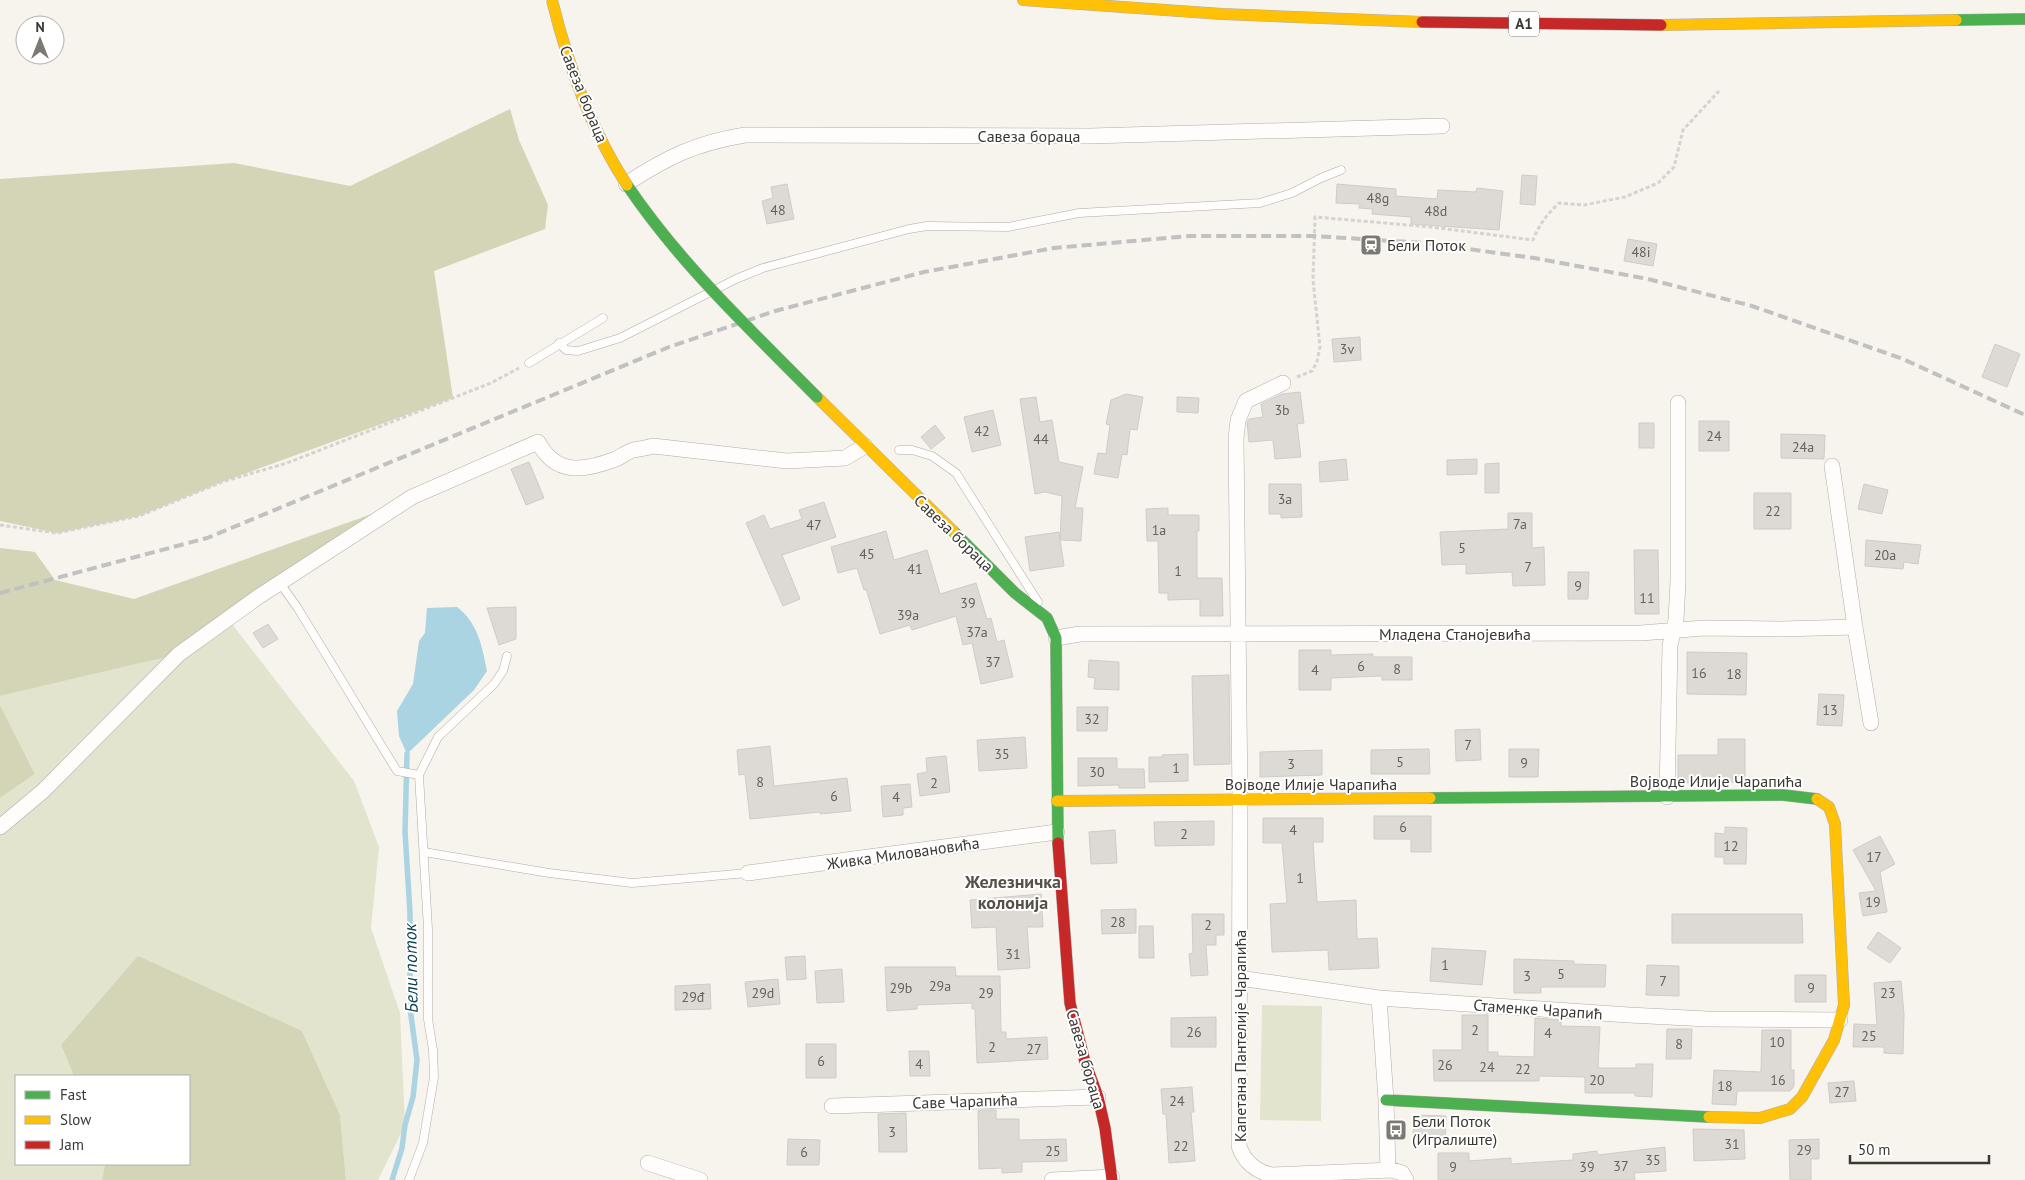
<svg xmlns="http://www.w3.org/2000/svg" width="2025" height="1180" font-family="'PT Sans',sans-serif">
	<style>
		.green { fill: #e3e4ce }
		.forest { fill: #d3d5b6 }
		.water { fill: #aad4e2 }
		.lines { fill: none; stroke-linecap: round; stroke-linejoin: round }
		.stream { stroke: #aad4e2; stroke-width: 5.5 }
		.building { fill: #dddad5; stroke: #cfccc8 }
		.lane-casing { stroke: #b0ada9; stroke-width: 9 }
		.street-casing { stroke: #b0ada9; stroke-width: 16 }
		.fast-casing { stroke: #b0ada9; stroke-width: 12 }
		.slow-casing { stroke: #b0ada9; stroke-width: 12 }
		.jam-casing { stroke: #b0ada9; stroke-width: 12 }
		.path { stroke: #d4d3d0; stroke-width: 3; stroke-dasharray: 4 2.5; stroke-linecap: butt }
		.lane { stroke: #fefdfc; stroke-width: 8 }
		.street { stroke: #fefdfc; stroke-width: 15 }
		.fast { stroke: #4caf50; stroke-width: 11 }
		.slow { stroke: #ffc107; stroke-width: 11 }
		.jam { stroke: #c62828; stroke-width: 11 }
		.rail { stroke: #c1c1bf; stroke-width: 4; stroke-dasharray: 10 5; stroke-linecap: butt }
		.fast-bridge-casing { stroke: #b0ada9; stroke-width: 12; stroke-linecap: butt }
		.slow-bridge-casing { stroke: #b0ada9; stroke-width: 12; stroke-linecap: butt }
		.fast-bridge { stroke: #4caf50; stroke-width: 11 }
		.slow-bridge { stroke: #ffc107; stroke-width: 11 }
		.labels { text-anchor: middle; stroke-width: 4; stroke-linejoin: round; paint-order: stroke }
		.number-label { font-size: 14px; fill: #64625d }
		.shield { fill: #fff; stroke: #757470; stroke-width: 1 }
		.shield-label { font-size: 15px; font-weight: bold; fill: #3a3833 }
		.street-label { font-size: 16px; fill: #3a3833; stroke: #fff }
		.poi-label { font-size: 16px; fill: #3a3833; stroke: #fff; text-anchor: start }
		.neighbourhood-label { font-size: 18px; font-weight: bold; fill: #575148; stroke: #fff }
		.water-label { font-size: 18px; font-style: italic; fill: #0d4353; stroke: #fff }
	</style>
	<rect width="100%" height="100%" fill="#f7f3ed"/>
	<path class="green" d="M221 610 354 781 379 847 371 928 400 1013 405 1125 378 1180H346L340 1115 302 1031 61 1045 74 1076H16V1164H105L102 1180H0V798L35 774 0 705V696L149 661Z
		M1262 1005 1322 1006 1321 1121 1260 1120Z"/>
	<path class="forest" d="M510 109 519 140 548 205 545 229 434 271 453 398 222 482 139 516 57 533 0 521V179L234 163 350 186Z
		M397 505 179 654 0 696V548L35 552 55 580 134 599Z
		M0 705 35 774 0 798Z
		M138 956 302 1031 340 1115 346 1180H102L105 1164H189V1076H74L61 1045Z"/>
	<path class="water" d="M457 607C478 623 482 646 487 671L474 690 407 754 399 736 397 711 413 684 419 641 425 633 427 608Z"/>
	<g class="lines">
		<path class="stream" d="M392 1180 402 1148 405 1125 413 1097 417 1060 410 1008V913L405 832 407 754"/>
	</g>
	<path class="building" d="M1522 175 1537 176 1535 205 1520 204Z
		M787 184 794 219 767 224 762 201 773 198 771 187Z
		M1337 184 1396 189V196L1437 199 1438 190 1476 192 1477 188 1503 191 1499 230 1411 224V217L1372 214 1373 209 1359 208 1360 204 1336 203Z
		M1628 239 1657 244 1653 266 1624 261Z
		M1360 337 1361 360 1334 362 1332 339Z
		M1995 344 2020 354 2007 387 1982 377Z
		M1300 392 1304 423 1297 424 1301 457 1275 459 1273 440 1249 442 1247 422 1249 419 1263 417 1261 404 1282 394Z
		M1126 394 1143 397 1137 430 1130 429 1127 455 1122 454 1118 478 1094 474 1098 453 1106 454 1110 425 1106 424 1111 400Z
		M1036 397 1040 422 1052 420 1059 462 1083 467 1075 508H1083L1081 541 1060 540 1062 496 1045 492 1035 494 1020 399Z
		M1177 397 1199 398 1198 413 1177 412Z
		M993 410 1001 445 972 452 964 417Z
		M1699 421H1729V451H1699Z
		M1639 423H1654V448H1639Z
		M935 425 945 438 931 449 921 437Z
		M1781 434 1825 435 1824 459 1781 458Z
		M1346 459 1348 480 1320 482 1319 462Z
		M1477 459V474L1447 475V460Z
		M529 462 544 498 526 505 511 469Z
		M1499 463V493H1485V464Z
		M1269 484H1301L1302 517 1281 518V514H1269Z
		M1864 484 1888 490 1882 514 1858 509Z
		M1754 493H1791V529H1754Z
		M824 502 836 537 782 555 800 599 783 606 746 523 764 515 770 529 802 519 799 510Z
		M1168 508V515H1199V531H1197V578H1222L1223 616H1200V599L1168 600V593H1159L1158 541H1147L1146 509Z
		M1508 513H1532V548L1544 547 1545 585 1513 586 1512 572 1466 574V564L1442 565 1440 532 1508 529Z
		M886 531 894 560 927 550 940 594 976 583 987 619 991 618 997 642 1004 640 1013 677 981 684 972 643 963 645 956 616 912 630 910 625 880 634 866 589 864 590 857 568 838 573 831 547Z
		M1059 532 1064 566 1030 571 1025 537Z
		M1866 540 1921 545 1918 564 1904 562 1903 569 1865 566Z
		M1634 550H1658L1659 614H1635Z
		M1568 572H1589L1588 599H1568Z
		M516 607V639L499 645 487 608Z
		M268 624 278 639 263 648 253 633Z
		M1299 650H1331V655L1373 654V657H1412V680H1382V676L1331 678V690H1299Z
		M1687 652 1747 653 1746 695 1687 694Z
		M1089 660 1119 662V690L1094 689 1095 678 1088 677Z
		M1229 675 1230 764 1194 765 1192 676Z
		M1819 694 1844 695 1842 726 1817 725Z
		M1077 707H1108L1107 731H1077Z
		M1480 729 1481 760 1456 761 1455 730Z
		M1025 737 1027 768 979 771 977 740Z
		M1718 739H1745V782L1678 783V755H1718Z
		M770 746 774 786 847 778 851 811 820 814V812L750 819 745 774 739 775 737 750Z
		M1429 749 1430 774H1371V750Z
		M1509 749H1539L1538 777H1509Z
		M1322 750V775L1260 777V752Z
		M1188 754V781L1149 782V757H1163L1162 755Z
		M946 756 950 792 920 796 917 774 927 772 926 758Z
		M1078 758H1117V769H1144L1145 788H1119V785L1078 786Z
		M910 784 912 807 903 808V815L883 817 881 786Z
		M1374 816H1431V852H1411V839H1374Z
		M1263 818H1323V842H1313L1317 902 1356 900 1357 939 1377 938 1379 968 1329 970 1328 950 1272 952 1270 904 1287 903 1282 843H1263Z
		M1214 821V845L1155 846 1154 822Z
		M1725 827 1747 828 1746 864H1724V857H1715V833L1725 834Z
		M1115 830 1117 863 1091 864 1089 832Z
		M1880 836 1895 864 1880 872 1887 912 1863 916 1859 893 1876 891 1853 850Z
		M1041 894 1043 927H1027L1030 968 998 970 996 927 972 928 970 900Z
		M1136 909V933L1102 934 1101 910Z
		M1192 914H1224V935H1216V945H1206L1208 975 1191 976 1189 954 1193 953Z
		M1672 914H1802L1803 943H1672Z
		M1139 926H1153L1154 958H1139Z
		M1878 932 1901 948 1890 963 1867 948Z
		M1432 948 1486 951 1482 985 1430 981Z
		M805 956 806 979 787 980 785 957Z
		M1514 959 1574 961V964L1606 965 1605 987H1541V993H1514Z
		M1647 965 1679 966V996L1646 995Z
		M885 967H955L956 976H1000L1001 1032H1006V1039L1047 1037 1048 1059 977 1063 975 1009H972V1003L917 1005V1009L887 1011Z
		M842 969 844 1002 817 1003 815 971Z
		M1795 975H1826V1002H1795Z
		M778 979 780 1004 748 1007 745 982Z
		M1901 981 1904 1014 1903 1054 1884 1053V1047H1853L1854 1024 1877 1025 1874 983Z
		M710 984 711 1009 675 1010V986Z
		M1462 1015H1488V1052H1498V1056L1534 1057 1535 1018 1561 1020V1026L1600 1027 1598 1068H1636V1064H1653L1652 1097 1635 1096V1093H1585V1077L1539 1076V1081H1434L1433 1050H1462Z
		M1216 1017V1047H1171V1018Z
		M1667 1029H1692L1691 1059H1666Z
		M1762 1030H1791V1070H1794V1086L1792 1089 1790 1091H1737L1736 1105 1712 1104 1714 1070 1761 1072Z
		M806 1044H836V1078H806Z
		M909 1051H929L930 1076H910Z
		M1854 1081 1856 1101 1830 1103 1828 1083Z
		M1192 1087 1194 1112H1191L1195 1161 1169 1163 1166 1114H1163L1161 1089Z
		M978 1110H996V1119H1019V1140L1066 1139 1067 1161 1022 1162V1172L1002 1173V1168L979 1169Z
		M906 1113 907 1152H879L878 1114Z
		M1414 1115 1446 1116 1445 1140 1413 1139Z
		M1693 1129 1744 1130 1745 1159 1694 1161Z
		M788 1139 820 1140 819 1165H787Z
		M1819 1139V1159H1811V1180H1790L1789 1140Z
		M1665 1147 1666 1171 1634 1173 1635 1180H1438V1153H1469V1161L1511 1158V1164L1573 1160V1154L1597 1151 1598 1155Z"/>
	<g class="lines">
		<g class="lane-casing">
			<path id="lane" d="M559 343 566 350 578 351 620 338 736 279 763 268 909 229 927 226 1008 227 1079 213 1260 203 1292 193 1321 178 1341 170
				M529 363 603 318
				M899 450H912L932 456 956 473 1038 602
				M279 582 297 607 397 771 419 775
				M424 852 549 873 632 883 748 873
				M409 1180 423 1143 434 1077 433 1050 428 1019V929L419 775 438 737 494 684 503 671 507 656"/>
		</g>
		<g class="street-casing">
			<path id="street" d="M626 184C667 157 696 143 745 135L1090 136 1442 126
				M1283 383 1246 401 1238 420 1236 439 1240 801 1239 1146C1244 1162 1257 1172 1272 1175L1392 1170 1402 1173 1406 1180
				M1832 466 1855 627 1871 723
				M1056 638 1080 634 1641 633 1704 628 1781 629 1855 627
				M1667 797 1670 645 1676 620 1678 581V403
				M0 827 43 791 179 654 258 597 412 497 538 442C556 476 584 471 616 459 622 456 627 452 633 450 640 449 646 448 653 446L787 461 845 458 865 446
				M748 873 1057 832
				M1239 978 1379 998 1629 1015 1708 1019 1840 1020
				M1379 998 1386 1100 1388 1170
				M832 1106 1098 1097
				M648 1163 700 1180
				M1052 1180 1112 1177"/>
		</g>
		<g class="fast-casing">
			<path id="fast" d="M1956 20 2025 19
				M953 531 1015 593 1047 618 1056 638 1058 843
				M1430 798 1783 795 1817 799
				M1386 1100 1709 1117"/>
		</g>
		<g class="slow-casing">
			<path id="slow" d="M1023 0 1222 14 1422 22
				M1661 25 1956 20
				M817 397 953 531
				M1057 801 1430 798
				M1709 1117 1760 1118 1790 1109 1802 1097 1834 1040 1844 1005 1835 824 1829 807 1817 799"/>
		</g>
		<g class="jam-casing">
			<path id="jam" d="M1422 22 1661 25
				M1058 843 1070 1003 1085 1062 1098 1097 1105 1128 1112 1180"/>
		</g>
		<path class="path" d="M1297 377 1312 371 1317 362 1320 347 1313 280 1315 217 1431 227 1533 240C1539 225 1547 214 1559 203L1584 205 1625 197 1658 183 1674 167 1683 130 1719 91
			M0 525 57 533 139 516 222 482 287 463 491 383 519 368"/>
		<use href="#lane" class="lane"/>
		<use href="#street" class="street"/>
		<use href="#fast" class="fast"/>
		<use href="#slow" class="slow"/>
		<use href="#jam" class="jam"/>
		<path class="rail" d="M0 593 207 538 669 347 775 311 924 272 1054 248 1189 236H1314L1424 243 1534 258 1648 279 1752 306 1903 359 2025 415"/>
		<g class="fast-bridge-casing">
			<path id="fast-bridge" d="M627 185C681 265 750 329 817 397"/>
		</g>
		<g class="slow-bridge-casing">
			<path id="slow-bridge" d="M552 0C568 65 590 129 627 185"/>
		</g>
		<use href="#fast-bridge" class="fast-bridge"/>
		<use href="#slow-bridge" class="slow-bridge"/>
	</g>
	<defs>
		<g id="station-square" transform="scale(1.125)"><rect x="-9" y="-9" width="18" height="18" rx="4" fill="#7c7974" stroke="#fff"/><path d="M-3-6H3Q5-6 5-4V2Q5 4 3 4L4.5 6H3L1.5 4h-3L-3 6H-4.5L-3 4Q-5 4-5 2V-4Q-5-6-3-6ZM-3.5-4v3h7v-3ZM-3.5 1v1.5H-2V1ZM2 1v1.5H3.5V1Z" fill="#fff"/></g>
		<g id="bus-square" transform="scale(1.125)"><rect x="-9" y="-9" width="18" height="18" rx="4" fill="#7c7974" stroke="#fff"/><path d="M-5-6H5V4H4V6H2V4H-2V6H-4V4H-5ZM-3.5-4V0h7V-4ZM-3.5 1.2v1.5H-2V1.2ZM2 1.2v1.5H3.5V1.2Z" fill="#fff"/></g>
	</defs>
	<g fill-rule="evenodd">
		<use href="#station-square" x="1371" y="245"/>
		<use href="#bus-square" x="1396" y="1130"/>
	</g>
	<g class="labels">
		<g class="number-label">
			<text x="1378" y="203">48g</text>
			<text x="778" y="215">48</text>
			<text x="1436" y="216">48d</text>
			<text x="1641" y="257">48i</text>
			<text x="1347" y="354">3v</text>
			<text x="1282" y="415">3b</text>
			<text x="982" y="436">42</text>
			<text x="1714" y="441">24</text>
			<text x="1041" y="444">44</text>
			<text x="1803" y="452">24a</text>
			<text x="1285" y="504">3a</text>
			<text x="1773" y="516">22</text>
			<text x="1520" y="529">7a</text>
			<text x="814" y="530">47</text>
			<text x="1159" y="535">1a</text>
			<text x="1462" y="553">5</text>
			<text x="867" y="559">45</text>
			<text x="1885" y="560">20a</text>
			<text x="1528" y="572">7</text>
			<text x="915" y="574">41</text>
			<text x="1178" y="576">1</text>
			<text x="1578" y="591">9</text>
			<text x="1647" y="603">11</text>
			<text x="968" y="608">39</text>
			<text x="908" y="620">39a</text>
			<text x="977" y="637">37a</text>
			<text x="993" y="667">37</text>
			<text x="1361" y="671">6</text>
			<text x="1397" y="674">8</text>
			<text x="1315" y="675">4</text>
			<text x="1699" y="678">16</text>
			<text x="1734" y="679">18</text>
			<text x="1830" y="715">13</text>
			<text x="1092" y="724">32</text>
			<text x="1468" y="750">7</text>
			<text x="1002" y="759">35</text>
			<text x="1400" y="767">5</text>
			<text x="1524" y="768">9</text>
			<text x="1291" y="769">3</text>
			<text x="1176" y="773">1</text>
			<text x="1097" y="777">30</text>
			<text x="760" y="787">8</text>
			<text x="934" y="788">2</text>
			<text x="834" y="801">6</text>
			<text x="896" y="802">4</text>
			<text x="1403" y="832">6</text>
			<text x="1293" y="835">4</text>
			<text x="1184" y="839">2</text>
			<text x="1731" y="851">12</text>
			<text x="1874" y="862">17</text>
			<text x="1300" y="883">1</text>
			<text x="1873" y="907">19</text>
			<text x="1118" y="927">28</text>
			<text x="1208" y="930">2</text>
			<text x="1013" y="959">31</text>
			<text x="1445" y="970">1</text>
			<text x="1561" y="979">5</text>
			<text x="1527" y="981">3</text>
			<text x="1663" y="986">7</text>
			<text x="940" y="991">29a</text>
			<text x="901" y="993">29b</text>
			<text x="1811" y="993">9</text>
			<text x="763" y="998">29d</text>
			<text x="986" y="998">29</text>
			<text x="1888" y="998">23</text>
			<text x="693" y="1002">29đ</text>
			<text x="1475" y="1035">2</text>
			<text x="1194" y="1037">26</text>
			<text x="1548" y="1038">4</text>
			<text x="1869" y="1041">25</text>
			<text x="1777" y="1047">10</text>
			<text x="1679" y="1049">8</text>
			<text x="992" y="1052">2</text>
			<text x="1034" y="1054">27</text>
			<text x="821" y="1066">6</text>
			<text x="919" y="1069">4</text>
			<text x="1445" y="1070">26</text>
			<text x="1487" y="1072">24</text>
			<text x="1523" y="1074">22</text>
			<text x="1597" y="1085">20</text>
			<text x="1778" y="1085">16</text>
			<text x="1725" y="1091">18</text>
			<text x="1842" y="1097">27</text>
			<text x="1177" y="1106">24</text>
			<text x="892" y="1137">3</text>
			<text x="1732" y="1149">31</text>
			<text x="1181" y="1151">22</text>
			<text x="1804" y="1155">29</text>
			<text x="1053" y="1156">25</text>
			<text x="804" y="1157">6</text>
			<text x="1653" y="1165">35</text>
			<text x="1621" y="1171">37</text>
			<text x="1453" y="1172">9</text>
			<text x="1587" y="1172">39</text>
		</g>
		<rect class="shield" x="1509" y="11.5" width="30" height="25" rx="4"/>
		<g class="shield-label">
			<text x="1524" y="29">A1</text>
		</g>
		<g class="street-label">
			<text transform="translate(584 94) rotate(68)" y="6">Савеза бораца</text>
			<text x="1029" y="142">Савеза бораца</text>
			<text transform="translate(954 533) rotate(44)" y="6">Савеза бораца</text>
			<text x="1455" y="640">Младена Станојевића</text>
			<text x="1716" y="787">Војводе Илије Чарапића</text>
			<text x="1311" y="790">Војводе Илије Чарапића</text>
			<text transform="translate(903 853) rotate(-8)" y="6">Живка Миловановића</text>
			<text transform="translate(1538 1009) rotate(4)" y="6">Стаменке Чарапић</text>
			<text transform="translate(1240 1036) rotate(-90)" y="6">Капетана Пантелије Чарапића</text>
			<text transform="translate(1086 1059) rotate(74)" y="6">Савеза бораца</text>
			<text transform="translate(965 1101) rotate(-2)" y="6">Саве Чарапића</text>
		</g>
		<g class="poi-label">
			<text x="1387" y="251">Бели Поток</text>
			<text x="1412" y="1127">Бели Поток<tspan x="1412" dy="18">(Игралиште)</tspan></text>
		</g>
		<g class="neighbourhood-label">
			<text x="1013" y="888">Железничка<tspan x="1013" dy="21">колонија</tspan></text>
		</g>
		<g class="water-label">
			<text transform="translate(411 968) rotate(-91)" y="6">Бели поток</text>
		</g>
	</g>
	<rect x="15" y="1075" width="175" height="90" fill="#ffffff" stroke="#b0afad"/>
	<rect x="25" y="1091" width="25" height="8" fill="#4caf50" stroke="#b0afad"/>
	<text x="60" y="1100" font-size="15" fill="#3a3833">Fast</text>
	<rect x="25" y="1116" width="25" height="8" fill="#ffc107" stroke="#b0afad"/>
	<text x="60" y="1125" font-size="15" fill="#3a3833">Slow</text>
	<rect x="25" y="1141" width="25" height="8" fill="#c62828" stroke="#b0afad"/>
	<text x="60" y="1150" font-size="15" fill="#3a3833">Jam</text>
	<g transform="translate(40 40)"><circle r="24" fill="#ffffff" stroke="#b0afad"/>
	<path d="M0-4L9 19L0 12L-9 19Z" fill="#7c7974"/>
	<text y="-8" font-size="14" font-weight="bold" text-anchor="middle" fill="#3a3833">N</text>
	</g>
	<path d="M1850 1155v8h139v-8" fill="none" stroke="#3a3833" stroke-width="2.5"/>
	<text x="1858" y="1155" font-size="15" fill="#3a3833" stroke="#ffffff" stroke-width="4" paint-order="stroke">50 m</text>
</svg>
